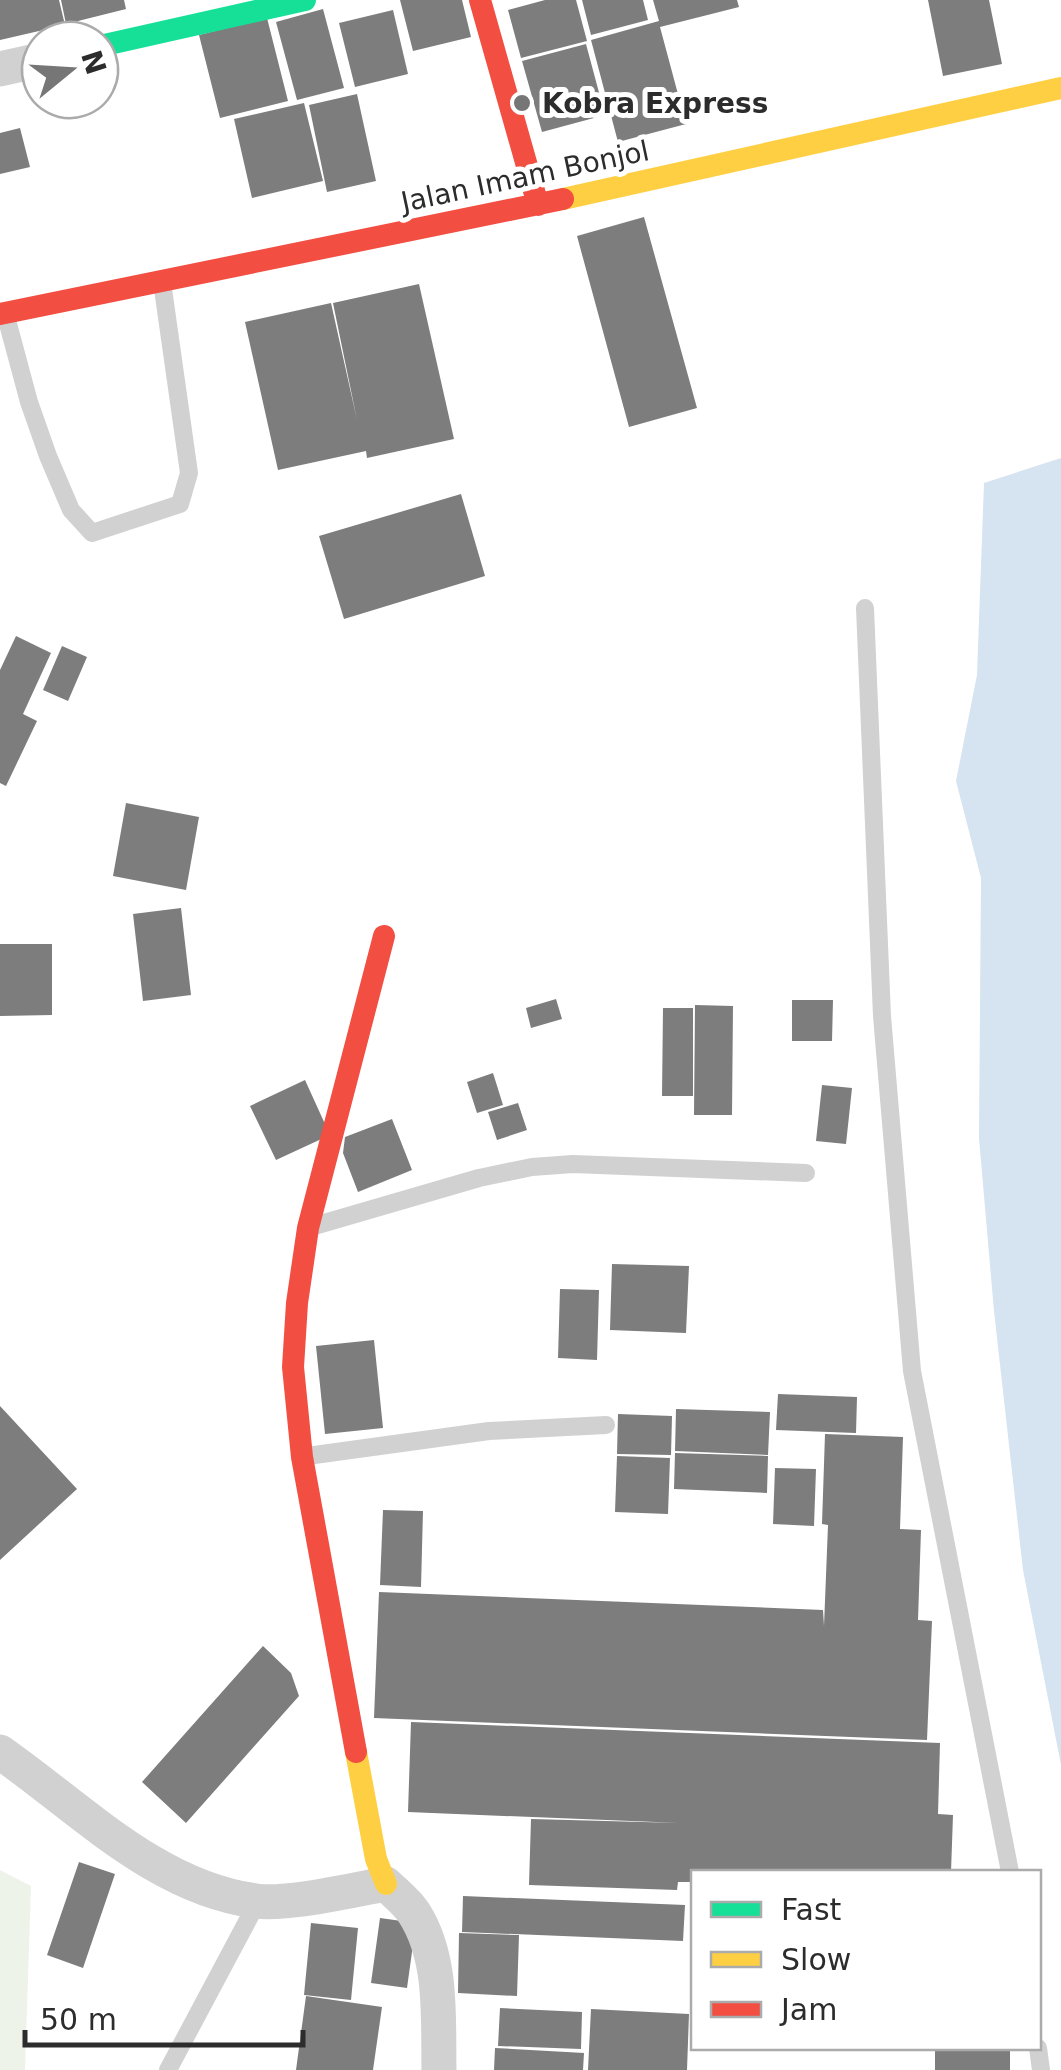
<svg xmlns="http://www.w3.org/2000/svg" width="1061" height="2070" font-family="'DejaVu Sans',sans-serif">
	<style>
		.green { fill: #eef3ea }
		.water { fill: #d6e3f0 }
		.building { fill: #7d7d7d }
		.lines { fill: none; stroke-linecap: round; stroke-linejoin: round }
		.lane { stroke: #d1d1d1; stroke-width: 18 }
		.street { stroke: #d1d1d1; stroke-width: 35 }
		.fast { stroke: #16e098; stroke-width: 22 }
		.slow { stroke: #ffcf43; stroke-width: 22 }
		.jam { stroke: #f24e42; stroke-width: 22 }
		.poi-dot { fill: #767676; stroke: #fff; stroke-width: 4 }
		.labels { text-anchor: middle; stroke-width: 10; stroke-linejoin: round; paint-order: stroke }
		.poi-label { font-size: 28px; font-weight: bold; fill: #2c2c2c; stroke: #fff; text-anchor: start }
		.street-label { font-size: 28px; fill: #2c2c2c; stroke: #fff }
	</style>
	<rect width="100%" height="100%" fill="#fff"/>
	<path class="green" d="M0 1870 31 1886 25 2070H0Z"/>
	<path class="water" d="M1061 458V1765L1023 1570 994 1311 979 1138 981 878 956 781 977 675 984 483Z"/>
	<path class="building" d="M0 0H59L65 25 0 40Z
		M61 0H124L126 9 66 24Z
		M400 0H462L471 37 413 51Z
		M545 0H576L587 41 521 58 508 10Z
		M582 0H643L648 20 591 35Z
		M653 0H737L739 7 660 27 686 124 618 142 591 40 659 21Z
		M928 0H989L1002 64 943 76Z
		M323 9 344 88 297 100 276 22Z
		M393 10 408 74 355 87 339 23Z
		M267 18 288 101 220 118 199 35Z
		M586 44 605 115 542 132 522 61Z
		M357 94 376 181 327 192 309 105Z
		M304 103 323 181 252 198 234 119Z
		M20 128 30 167 0 174V133Z
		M644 217 697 408 629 427 577 236Z
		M419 284 454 439 367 458 366 451 278 470 245 322 331 303 357 420 333 303Z
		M461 494 485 576 344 619 319 536Z
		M16 636 51 653 23 714 37 721 6 786 0 783V670Z
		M62 646 87 657 68 701 43 690Z
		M126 803 199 817 186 890 113 876Z
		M181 908 191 995 143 1001 133 914Z
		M0 944H52V1015L0 1016Z
		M556 999 562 1019 531 1028 526 1008Z
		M792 1000H833L832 1041H792Z
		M695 1005 733 1006 732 1115H694Z
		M663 1008H693V1096H662Z
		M493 1073 503 1105 477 1113 467 1082Z
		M305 1080 330 1135 276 1160 250 1106Z
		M822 1085 852 1088 846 1144 816 1141Z
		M518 1103 527 1130 497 1140 488 1112Z
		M392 1119 412 1170 358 1192 343 1153 345 1137Z
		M612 1264 689 1266 686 1333 610 1330Z
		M560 1289 599 1290 597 1360 558 1358Z
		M374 1340 383 1428 325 1434 316 1346Z
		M778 1394 857 1397 856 1433 776 1430Z
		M0 1406 77 1489 0 1560Z
		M676 1409 770 1412 768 1455 675 1451Z
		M618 1414 672 1416 671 1455 617 1454Z
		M825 1434 903 1437 900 1529 921 1530 918 1620 932 1621 927 1740 374 1718 379 1592 823 1610 824 1626 828 1525 822 1524Z
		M675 1453 768 1456 767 1493 674 1489Z
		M617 1456 670 1458 668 1514 615 1512Z
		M775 1468 816 1469 814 1526 773 1524Z
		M383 1510 423 1511 421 1587 380 1585Z
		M263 1646 291 1673 299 1696 186 1823 142 1782Z
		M411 1722 940 1743 938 1814 953 1815 951 1872H694V1882H678L677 1890 529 1885 531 1819 680 1823 408 1812Z
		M79 1862 115 1874 83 1968 47 1955Z
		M463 1896 685 1905 683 1941 462 1932Z
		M380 1918 416 1923 407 1988 371 1983Z
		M311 1923 358 1928 351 2000 304 1995Z
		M459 1933 519 1935 517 1996 458 1993Z
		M306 1996 382 2007 373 2070H296Z
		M500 2008 582 2012 581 2049 498 2046Z
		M591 2009 689 2014 687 2070H588Z
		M495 2048 584 2053 583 2070H494Z
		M935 2048H1010V2070H935Z"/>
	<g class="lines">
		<path class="lane" d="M7 320 29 402 48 456 71 510 92 533 180 504 189 473 163 289
			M865 608 882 1016 912 1371 1010 1872
			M314 1226 479 1178 532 1167 573 1164 806 1173
			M307 1456 489 1431 606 1425
			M1038 2048 1041 2070
			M168 2070 258 1901"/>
		<path class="street" d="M0 69 40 60
			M0 1752C79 1807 156 1888 256 1901 291 1905 351 1890 386 1884 395 1893 407 1902 414 1913 443 1958 438 2018 439 2070"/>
		<path class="fast" d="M100 46 305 0"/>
		<path class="slow" d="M563 199 1061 88
			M356 1752 376 1859 386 1884"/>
		<path class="jam" d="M480 0 538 205
			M0 314 563 199
			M356 1752 302 1457 293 1367 297 1303 308 1228 384 936"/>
	</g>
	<circle class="poi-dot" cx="522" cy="103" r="10"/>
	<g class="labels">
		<g class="poi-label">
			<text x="542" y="113">Kobra Express</text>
		</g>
		<g class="street-label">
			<text transform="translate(525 176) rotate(-12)" y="10">Jalan Imam Bonjol</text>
		</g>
	</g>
	<rect x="691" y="1870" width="350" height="180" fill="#ffffff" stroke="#ababab" stroke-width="2.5"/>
	<rect x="711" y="1902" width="50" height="15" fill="#16e098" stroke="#ababab" stroke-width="2.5"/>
	<text x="781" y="1920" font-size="30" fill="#2c2c2c">Fast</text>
	<rect x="711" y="1952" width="50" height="15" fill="#ffcf43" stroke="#ababab" stroke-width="2.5"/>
	<text x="781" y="1970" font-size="30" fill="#2c2c2c">Slow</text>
	<rect x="711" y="2002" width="50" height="15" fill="#f24e42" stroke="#ababab" stroke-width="2.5"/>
	<text x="781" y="2020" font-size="30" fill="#2c2c2c">Jam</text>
	<g transform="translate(70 70) rotate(72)"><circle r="48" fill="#ffffff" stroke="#ababab" stroke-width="2.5"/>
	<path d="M0-8L18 38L0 25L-18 38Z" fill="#767676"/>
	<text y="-15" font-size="28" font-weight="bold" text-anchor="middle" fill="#2c2c2c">N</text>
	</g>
	<path d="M25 2030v15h278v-15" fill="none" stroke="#2c2c2c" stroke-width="5"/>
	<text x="40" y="2030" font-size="30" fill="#2c2c2c" stroke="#ffffff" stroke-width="8" paint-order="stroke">50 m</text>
</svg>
